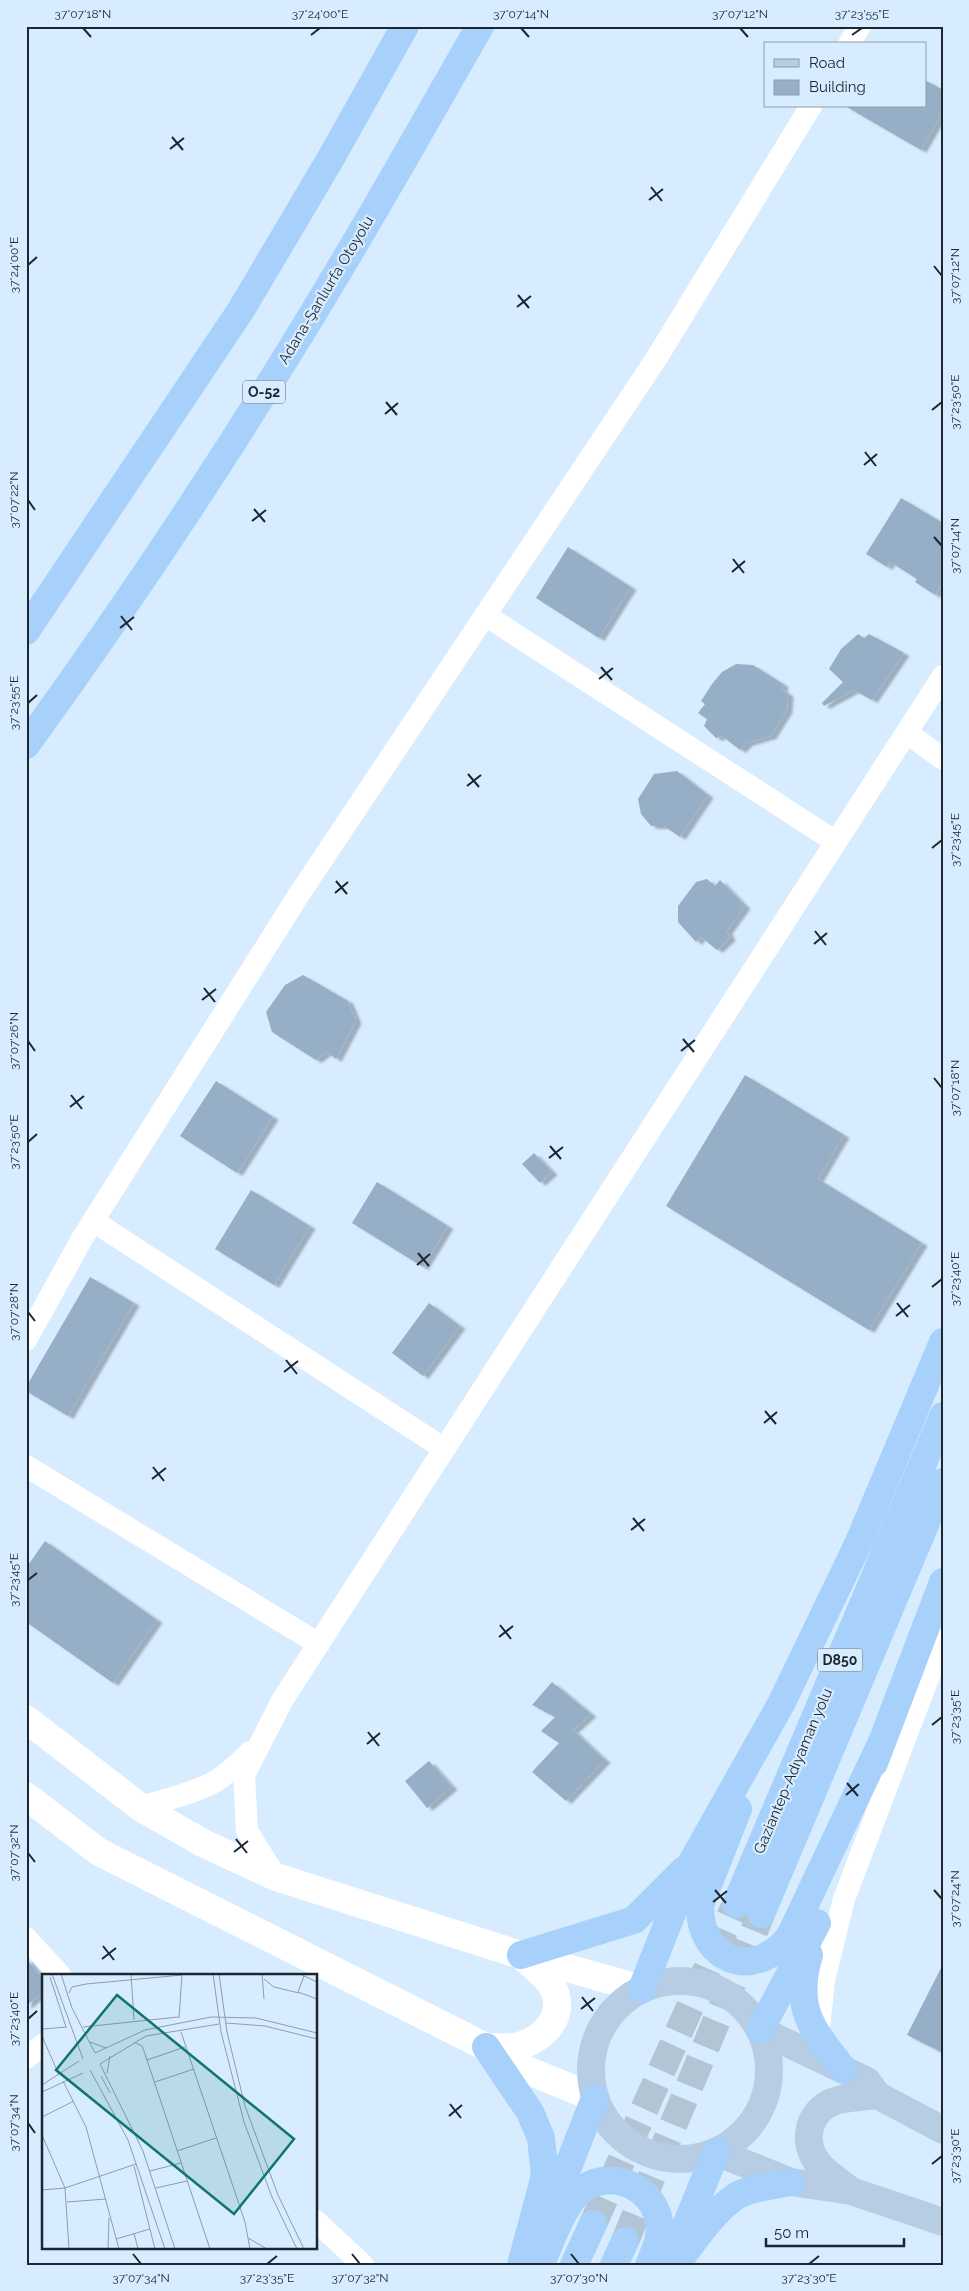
<svg xmlns="http://www.w3.org/2000/svg" width="969" height="2291" font-family="Raleway,sans-serif">
	<style>
		.building { fill: #97afc6; filter: url(#shadow) }
		.lines { fill: none; stroke-linecap: round; stroke-linejoin: round }
		.highway-tunnel { stroke: #b3c4d5; stroke-width: 28; stroke-dasharray: 28 14; stroke-linecap: butt }
		.street { stroke: #fff; stroke-width: 22 }
		.secondary { stroke: #fff; stroke-width: 28 }
		.primary { stroke: #b6cde4; stroke-width: 28 }
		.highway { stroke: #a7d1fa; stroke-width: 28 }
		.ticks { fill: none; stroke: #1d262f; stroke-width: 2 }
		.labels { text-anchor: middle; stroke-width: 4.5; stroke-linejoin: round; paint-order: stroke }
		.shield { fill: #d8ecff; stroke: #55616d; stroke-width: 1 }
		.shield-label { font-size: 14px; font-weight: bold; fill: #1d262f }
		.street-label { font-size: 15px; fill: #1d262f; stroke: #d8ecff }
		.inset-road { fill: none; stroke: #8d9dac; stroke-width: 1 }
		.view { fill: #0f766e; fill-opacity: 0.15; stroke: #0f766e; stroke-width: 2.5 }
		.inset-edge { fill: none; stroke: #1d262f; stroke-width: 2.5 }
		.neatline { fill: none; stroke: #1d262f; stroke-width: 2 }
		.ticks-label { font-size: 12px; text-anchor: middle; fill: #1d262f }
	</style>
	<defs>
		<filter id="shadow"><feDropShadow dx="5.5" dy="3" stdDeviation="1" flood-color="#0004"/></filter>
	</defs>
	<rect width="100%" height="100%" fill="#d8ecff"/>
	<path class="building" d="M925 80 943 90V111L921 150 845 106H925Z
		M901 498 943 523V582L935 595 915 582 917 579 890 562 887 567 866 554Z
		M568 547 631 587 599 638 536 598Z
		M858 634 864 638 869 634 904 653 872 700 854 690 824 706 822 703 843 682 829 669 841 649Z
		M736 664 753 665 783 684 782 689 788 694 787 710 771 736 747 743 740 750 722 736 716 738 704 726 707 719 698 713 705 704 701 701 712 684 722 672Z
		M677 771 708 795 680 837 664 826H651L641 814 638 799 654 774Z
		M707 879 715 886 720 880 745 906 727 931 730 938 717 950 701 937 696 942 678 922V906L696 882Z
		M303 975 348 1001 356 1021 336 1059 327 1052 316 1060 272 1032 266 1012 285 985Z
		M745 1075 844 1135 818 1179 922 1243 869 1330 666 1206Z
		M216 1081 273 1117 237 1173 180 1136Z
		M534 1153 552 1172 540 1183 522 1164Z
		M377 1182 448 1226 423 1267 352 1223Z
		M251 1190 310 1226 274 1285 215 1249Z
		M90 1277 134 1303 68 1416 26 1391V1387Z
		M429 1303 460 1326 423 1376 392 1353Z
		M45 1541 157 1620 113 1683 26 1622V1568Z
		M552 1682 591 1714 573 1730 605 1760 566 1801 532 1772 559 1743 541 1731 555 1717 532 1705Z
		M429 1761 452 1787 427 1808 405 1781Z
		M26 1958 44 1980V1991L26 2006Z
		M943 1964V2053L907 2035Z"/>
	<g class="lines">
		<path class="highway-tunnel" d="M593 2224 736 1904
			M625 2241 761 1914"/>
		<path class="street" d="M849 44 860 26
			M485 615 836 842
			M907 733 943 759
			M93 1221 443 1448
			M26 1340 83 1237 298 896 656 359 811 106
			M26 1466 319 1644
			M140 1807C162 1801 194 1793 214 1782 228 1774 239 1763 250 1752
			M276 1877 247 1831 244 1775 283 1699 943 676
			M26 1938 60 1975
			M818 2037 824 1980 844 1899 943 1639
			M26 2058 44 2044
			M316 2221 363 2265"/>
		<path class="secondary" d="M26 1719 140 1807 203 1843 276 1877 521 1955 642 1989
			M26 1796 99 1852 486 2047 524 2069 595 2098
			M486 2047C495 2047 505 2048 514 2047 540 2043 568 2017 553 1988 547 1976 534 1967 523 1957"/>
		<path class="primary" d="M591 2070a89 89 0 1 1 178 0a89 89 0 1 1-178 0Z
			M760 2030 867 2081 877 2095 943 2130
			M716 2152 791 2182 851 2191 943 2222
			M850 2190C840 2182 825 2173 817 2162 801 2139 809 2108 838 2100 850 2097 864 2097 877 2095"/>
		<path class="highway" d="M26 631 241 310 331 158 405 26
			M26 745C119 617 207 485 290 351 356 244 418 135 480 26
			M874 1763 943 1582
			M738 1809 700 1905C699 1962 755 1982 790 1936L880 1746
			M736 1904 943 1416
			M761 1914 943 1482
			M521 1955 634 1920 684 1870
			M809 1955C793 2008 812 2030 844 2070
			M642 1989 692 1862 781 1704 859 1542 943 1342
			M760 2030 817 1923
			M486 2047 530 2112 541 2138 545 2176 521 2265
			M550 2213 595 2098
			M676 2250 716 2152
			M540 2265C550 2244 561 2210 577 2194 605 2166 652 2184 659 2221 662 2237 655 2251 649 2265
			M574 2265 593 2224
			M614 2265 625 2241
			M676 2265C691 2244 716 2208 738 2195 754 2187 773 2185 791 2182"/>
	</g>
	<path class="ticks" d="M83 28 91 37M521 28 529 37M740 28 748 37M311 35 320 28M852 35 862 28M172 137 183 150M170 149 184 138M651 187 662 201M649 200 663 189M28 265 37 257M934 266 942 276M518 295 529 308M517 307 531 296M386 402 397 415M932 410 942 402M385 414 398 403M865 452 876 466M864 465 877 454M28 500 35 510M254 509 265 522M252 521 266 510M934 537 942 546M733 559 744 573M732 572 745 561M121 616 132 630M120 628 134 617M601 667 612 680M599 679 613 668M28 703 37 695M468 774 479 787M467 786 481 775M932 848 942 840M336 881 347 894M335 893 348 882M815 931 826 945M814 944 827 933M204 988 215 1002M202 1000 216 989M683 1039 694 1052M28 1041 35 1051M681 1051 695 1040M934 1078 942 1088M71 1095 82 1109M70 1107 84 1096M28 1142 37 1134M550 1146 561 1159M549 1158 563 1147M418 1253 429 1266M417 1265 430 1254M932 1287 942 1279M897 1303 908 1317M28 1312 35 1321M896 1316 910 1305M286 1360 297 1374M284 1372 298 1361M765 1411 776 1424M764 1423 777 1412M153 1467 164 1481M152 1479 166 1468M633 1518 644 1531M631 1530 645 1519M28 1580 37 1573M500 1625 511 1639M499 1637 513 1626M932 1725 942 1717M368 1732 379 1746M367 1744 380 1733M847 1783 858 1796M846 1795 859 1784M236 1839 247 1853M234 1852 248 1841M28 1853 35 1862M715 1890 726 1903M934 1890 942 1899M713 1902 727 1891M103 1946 114 1960M102 1959 116 1948M582 1997 593 2011M581 2009 595 1998M28 2019 37 2011M450 2104 461 2118M449 2116 462 2105M28 2123 35 2133M932 2164 942 2156M133 2254 141 2264M352 2254 360 2264M571 2254 579 2264M267 2264 277 2256M809 2264 819 2256"/>
	<g class="labels">
		<g class="shield">
			<rect x="243" y="380.5" width="42" height="23" rx="4"/>
			<rect x="817.5" y="1648.5" width="45" height="23" rx="4"/>
		</g>
		<g class="shield-label">
			<text x="264" y="397">O-52</text>
			<text x="840" y="1665">D850</text>
		</g>
		<g class="street-label">
			<text transform="translate(326 290) rotate(-59)" y="5">Adana-Şanlıurfa Otoyolu</text>
			<text transform="translate(793 1771) rotate(-67)" y="5">Gaziantep-Adıyaman yolu</text>
		</g>
	</g>
	<g transform="translate(42 1974)">
		<rect width="275" height="275" fill="#d8ecff"/>
		<path class="inset-road" d="M10 0 41 85M19 0 30 34 53 79M89 0 92 46M171 0 179 58 202 148 230 223 255 275M177 0 185 58 203 132 236 221 262 275M220 0 222 25M258 0 275 8M262 2 256 18 275 25M8 3 24 53M222 5 232 13 257 19M27 19 30 13 44 10 140 1M137 44 140 0M184 49 223 52 275 65M41 53 136 43M0 55 25 53M139 58 203 248 208 275M0 62 17 101M48 68 64 74M92 68 100 72 103 80 168 275M53 79 103 56 169 43 214 44 275 59M105 86 143 73M58 90 104 62 177 50M58 90 101 177 133 275M48 96 86 166 123 275M65 99 68 82M59 102 68 119M21 107 44 153 77 275M113 108 152 95M0 111 37 87M0 118 41 99M0 143 32 127M0 161 23 214 27 275M135 177 174 164M92 192 113 275M108 197 139 189M114 214 145 207M0 216 23 214 94 190M25 228 64 225M92 259 96 275M206 264 225 275M74 265 108 255M66 275 67 244"/>
		<path class="view" d="M75 21 252 165 192 240 14 96Z"/>
		<rect width="275" height="275" class="inset-edge"/>
	</g>
	<rect width="969" height="2291" fill="none" stroke="#d8ecff" stroke-width="55"/>
	<rect x="764" y="42" width="162" height="65" fill="#d8ecff" stroke="#8d9dac"/>
	<rect x="774" y="59" width="25" height="8" fill="#b6cde4" stroke="#8d9dac"/>
	<text x="809" y="68" font-size="15" fill="#1d262f">Road</text>
	<rect x="774" y="80" width="25" height="15" fill="#97afc6" stroke="#8d9dac"/>
	<text x="809" y="92" font-size="15" fill="#1d262f">Building</text>
	<path d="M766 2238v8h138v-8" fill="none" stroke="#1d262f" stroke-width="2.5"/>
	<text x="774" y="2238" font-size="15" fill="#1d262f" stroke="#d8ecff" stroke-width="4" paint-order="stroke">50 m</text>
	<rect x="28" y="28" width="914" height="2236" class="neatline"/>
	<g class="ticks-label">
		<text x="83" y="18">37°07'18"N</text>
		<text x="320" y="18">37°24'00"E</text>
		<text x="521" y="18">37°07'14"N</text>
		<text x="740" y="18">37°07'12"N</text>
		<text x="862" y="18">37°23'55"E</text>
		<text transform="translate(14 265) rotate(-90)" y="4">37°24'00"E</text>
		<text transform="translate(955 276) rotate(-90)" y="4">37°07'12"N</text>
		<text transform="translate(955 402) rotate(-90)" y="4">37°23'50"E</text>
		<text transform="translate(14 500) rotate(-90)" y="4">37°07'22"N</text>
		<text transform="translate(955 546) rotate(-90)" y="4">37°07'14"N</text>
		<text transform="translate(14 703) rotate(-90)" y="4">37°23'55"E</text>
		<text transform="translate(955 840) rotate(-90)" y="4">37°23'45"E</text>
		<text transform="translate(14 1041) rotate(-90)" y="4">37°07'26"N</text>
		<text transform="translate(955 1088) rotate(-90)" y="4">37°07'18"N</text>
		<text transform="translate(14 1142) rotate(-90)" y="4">37°23'50"E</text>
		<text transform="translate(955 1279) rotate(-90)" y="4">37°23'40"E</text>
		<text transform="translate(14 1312) rotate(-90)" y="4">37°07'28"N</text>
		<text transform="translate(14 1580) rotate(-90)" y="4">37°23'45"E</text>
		<text transform="translate(955 1717) rotate(-90)" y="4">37°23'35"E</text>
		<text transform="translate(14 1853) rotate(-90)" y="4">37°07'32"N</text>
		<text transform="translate(955 1899) rotate(-90)" y="4">37°07'24"N</text>
		<text transform="translate(14 2019) rotate(-90)" y="4">37°23'40"E</text>
		<text transform="translate(14 2123) rotate(-90)" y="4">37°07'34"N</text>
		<text transform="translate(955 2156) rotate(-90)" y="4">37°23'30"E</text>
		<text x="141" y="2282">37°07'34"N</text>
		<text x="267" y="2282">37°23'35"E</text>
		<text x="360" y="2282">37°07'32"N</text>
		<text x="579" y="2282">37°07'30"N</text>
		<text x="809" y="2282">37°23'30"E</text>
	</g>
</svg>
